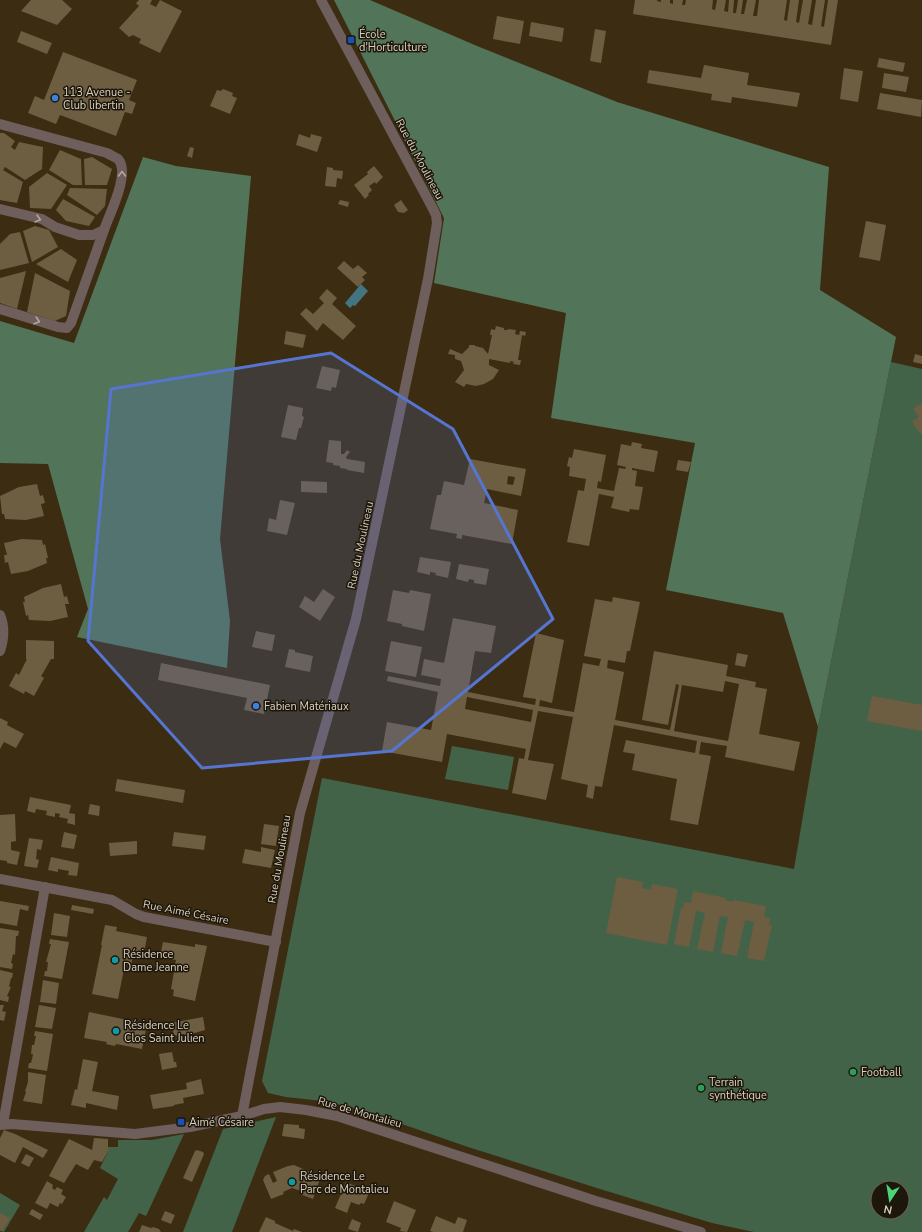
<svg xmlns="http://www.w3.org/2000/svg" width="922" height="1232" viewBox="0 0 922 1232" font-family="'Nunito Sans',sans-serif">
<style>
.green{fill:#436349;fill-rule:evenodd}
.forest{fill:#527458}
.water{fill:#427482}
.building{fill:#6d5d41;fill-rule:evenodd}
.lines{fill:none;stroke-linecap:round;stroke-linejoin:round}
.minor{stroke:#6e5e5c;stroke-width:10}
.oneway{stroke:#b4a89e}
.marked{fill:#5675d1;fill-opacity:0.2;stroke:#5675d1;stroke-width:3;stroke-linejoin:round}
.transit-dot{fill:#1a4fb4;stroke:#1d170b;stroke-width:1.5}
.shop-dot{fill:#3f7fe0;stroke:#1d170b;stroke-width:1.5}
.culture-dot{fill:#0f9aa8;stroke:#1d170b;stroke-width:1.5}
.leisure-dot{fill:#2e9e5b;stroke:#1d170b;stroke-width:1.5}
.labels{text-anchor:middle;stroke-width:3;stroke-linejoin:round;paint-order:stroke}
.poi-label{font-size:11px;fill:#dad0c1;stroke:#1d170b;text-anchor:start}
.street-label{font-size:11px;fill:#dad0c1;stroke:#1d170b}
</style>
<rect width="100%" height="100%" fill="#3c2d12"/>
<g class="green">
<path d="M891,362L922,369V1232H754L712,1223L600,1189L465,1146L359,1109L323,1101L286,1097L268,1093L262,1081L322,778L794,869L818,727ZM878,1188H902V1212H878Z"/>
<polygon points="452,746 514,757 508,790 445,779"/>
<polygon points="276,1117 232,1232 183,1232 223,1129"/>
<polygon points="184,1134 146,1216 139,1213 128,1232 84,1232 104,1197 107,1200 118,1179 100,1168 108,1151 108,1147 118,1147 118,1140 152,1140"/>
<polygon points="0,1193 20,1205 4,1232 0,1231"/>
</g>
<g class="forest">
<polygon points="334,0 370,0 477,46 617,102 829,167 820,290 896,337 818,727 783,613 666,590 695,443 551,418 566,313 434,283 444,218"/>
<polygon points="143,157 176,166 251,176 220,539 230,621 227,668 77,637 88,609 48,464 0,463 0,321 74,343"/>
</g>
<polygon class="water" points="361,284 368,291 355,306 353,305 350,308 345,303"/>
<g class="building">
<polygon points="31,0 62,0 72,9 57,25 21,11"/>
<polygon points="139,0 152,0 150,4 156,7 160,0 182,11 160,53 139,43 141,39 133,35 129,37 119,28 139,6 136,3"/>
<polygon points="635,0 657,0 657,1 661,2 661,0 670,0 670,3 673,4 673,0 683,0 682,5 685,5 686,0 713,0 712,9 715,10 717,0 726,0 724,11 728,12 729,0 734,0 733,13 736,13 738,0 743,0 741,14 744,14 747,0 756,0 753,16 757,16 759,0 787,0 784,20 787,21 790,0 799,0 796,22 799,23 803,0 812,0 808,24 812,25 816,0 825,0 821,26 824,27 828,0 838,0 831,45 633,14"/>
<polygon points="497,16 524,21 520,44 493,39"/>
<polygon points="531,22 564,28 562,42 529,36"/>
<polygon points="595,29 606,31 601,63 590,61"/>
<polygon points="21,31 52,43 47,54 17,42"/>
<polygon points="63,52 137,80 129,100 136,103 132,114 125,112 116,136 60,115 56,124 28,113 35,96 44,100"/>
<polygon points="879,58 905,63 903,72 877,67"/>
<polygon points="704,65 749,73 747,85 800,93 797,107 732,97 731,103 711,100 712,94 647,83 649,70 701,78"/>
<polygon points="844,68 863,71 858,102 840,99"/>
<polygon points="884,73 909,77 906,92 882,88"/>
<polygon points="223,89 233,93 232,96 237,98 230,114 210,106 217,90 221,91"/>
<polygon points="880,93 922,100 921,117 877,109"/>
<polygon points="0,133 4,133 15,141 11,147 15,150 19,142 43,147 42,169 25,180 5,167 3,170 23,182 17,203 0,200"/>
<polygon points="299,134 310,138 311,134 322,137 317,152 296,145"/>
<polygon points="190,147 194,148 192,158 187,156"/>
<polygon points="60,150 81,159 82,185 73,185 49,170"/>
<polygon points="92,157 112,169 107,185 85,185 84,159"/>
<polygon points="374,166 383,177 376,184 375,182 369,186 372,190 368,194 369,195 365,199 354,185 368,174 367,172"/>
<polygon points="327,167 333,168 333,170 343,171 342,179 337,178 336,187 325,186"/>
<polygon points="47,173 67,185 51,209 30,208 29,187"/>
<polygon points="70,188 107,189 105,206 97,215 67,195"/>
<polygon points="63,199 95,217 89,226 66,221 56,210"/>
<polygon points="340,200 349,202 348,207 338,204"/>
<polygon points="401,200 408,210 404,213 398,212 394,205"/>
<polygon points="866,221 886,225 880,261 859,257"/>
<polygon points="35,226 49,230 58,247 32,262 23,231"/>
<polygon points="20,232 29,263 0,270 0,244 10,234"/>
<polygon points="61,249 77,260 68,282 36,264"/>
<polygon points="344,261 353,269 358,265 367,273 362,277 365,280 358,287 337,268"/>
<polygon points="26,271 17,309 0,303 0,278"/>
<polygon points="35,273 70,291 66,316 55,321 27,312"/>
<polygon points="327,289 337,298 332,304 356,326 343,340 323,323 317,331 300,314 306,308 313,314 324,303 319,298"/>
<polygon points="496,326 504,328 504,330 508,330 508,329 516,330 515,334 519,335 520,331 526,332 525,336 522,335 518,360 521,360 520,365 513,364 514,362 510,361 510,363 489,359 489,365 499,370 493,379 484,384 476,386 466,384 464,387 455,382 464,370 461,361 455,359 455,355 448,354 450,349 462,354 469,347 469,345 475,345 475,346 483,348 488,354 492,335 490,335 491,329 495,330"/>
<polygon points="286,331 306,335 303,348 284,344"/>
<polygon points="915,354 922,356 922,364 913,362"/>
<polygon points="322,366 340,370 336,388 332,387 331,391 316,388"/>
<polygon points="922,403 922,433 920,434 912,421 919,417 913,409"/>
<polygon points="288,405 303,408 302,416 304,417 301,428 299,428 296,440 281,437"/>
<polygon points="329,440 341,441 341,454 344,454 347,450 350,452 346,457 347,459 365,462 364,473 347,470 347,469 340,468 340,466 333,465 333,463 326,462"/>
<polygon points="632,442 642,444 641,448 658,451 654,472 632,468 632,470 637,471 635,486 643,487 639,510 630,509 629,512 611,508 614,497 599,494 589,546 567,542 578,490 584,491 586,479 569,476 570,467 567,466 569,457 572,458 574,449 606,455 601,482 598,481 597,488 614,491 619,468 625,469 626,467 617,465 621,444 631,446"/>
<path d="M470,459L526,469L521,496L487,489L484,503L518,510L512,544L462,535V539L456,538L457,534L430,529L437,495H441L444,481L464,485ZM508,476L515,477L513,485L507,484Z"/>
<polygon points="678,460 691,462 688,472 676,470"/>
<polygon points="301,481 327,482 327,493 301,492"/>
<polygon points="37,484 40,496 43,495 45,503 41,504 44,516 26,520 5,519 4,514 2,514 0,496 19,487"/>
<polygon points="280,500 295,503 287,535 267,531 269,518 276,520"/>
<polygon points="22,539 42,540 43,545 45,544 48,558 46,558 47,563 28,571 11,574 8,562 5,563 4,555 7,555 4,543"/>
<polygon points="420,557 451,562 448,578 435,575 436,573 430,572 430,575 417,572"/>
<polygon points="459,564 489,569 486,585 474,583 474,580 469,579 468,582 456,579"/>
<polygon points="61,584 64,597 67,596 69,604 65,604 68,617 50,621 29,620 28,615 26,616 23,602 25,602 24,597 43,588"/>
<polygon points="323,589 335,597 320,621 299,607 305,596 314,602"/>
<polygon points="393,590 409,593 410,590 431,594 424,631 402,626 402,624 387,621"/>
<path d="M613,597L640,602L630,651H627L625,663L608,660L607,668L624,672L615,720L670,730L679,685L676,684L668,725L642,720L654,651L728,665L726,676L756,682L755,687L767,689L759,734L800,742L794,771L725,757L727,746L701,742L699,754L711,756L698,825L670,820L677,779L632,770L635,754L623,752L626,740L695,753L697,741L614,725L602,787L595,786L593,799L586,797L588,785L561,779L573,717L538,711L528,760L554,764L546,800L512,793L519,758L524,759L526,749L447,734L442,762L382,751L387,722L431,730L438,692L387,681L388,676L440,686L441,679L421,675L424,659L444,663L453,618L496,626L491,653L475,651L468,692L535,705L536,699L523,697L536,633L564,640L552,703L540,700L539,706L574,712L583,663L599,666L601,659L584,656L595,599L612,602ZM725,681L739,684L728,741L674,731L682,685L723,692ZM467,697L533,710L531,722L465,709Z"/>
<polygon points="256,631 275,635 272,651 252,647"/>
<polygon points="26,640 54,641 54,659 51,659 43,673 41,676 44,678 34,696 25,691 24,694 9,686 16,673 19,675 27,659 26,659"/>
<polygon points="391,641 422,647 416,677 385,671"/>
<polygon points="289,649 295,650 295,652 313,656 310,672 285,667"/>
<polygon points="737,653 748,655 745,667 735,665"/>
<polygon points="161,663 270,685 264,714 244,710 247,698 158,680"/>
<polygon points="872,696 922,705 922,731 867,721"/>
<polygon points="0,718 8,722 7,725 24,734 16,748 4,742 0,749"/>
<polygon points="117,779 185,790 183,803 115,791"/>
<polygon points="30,797 71,805 69,813 75,814 75,825 67,823 68,819 59,817 60,814 55,813 55,817 46,815 47,811 36,809 35,813 27,811"/>
<polygon points="90,804 100,806 99,816 88,814"/>
<polygon points="15,814 16,841 11,842 11,850 20,852 17,865 7,863 7,861 0,860 0,815"/>
<polygon points="264,824 279,826 276,846 261,844"/>
<polygon points="64,832 77,835 74,849 61,847"/>
<polygon points="174,832 206,836 204,850 172,846"/>
<polygon points="29,838 43,840 41,850 37,849 36,859 39,860 37,868 24,866"/>
<polygon points="137,841 137,854 110,856 109,843"/>
<polygon points="261,847 275,850 271,868 242,863 245,849 261,852"/>
<polygon points="51,857 79,863 77,876 68,875 69,871 58,869 58,872 48,870"/>
<polygon points="617,877 643,882 642,888 651,890 652,884 678,889 667,945 606,933"/>
<polygon points="693,891 726,898 725,900 733,902 733,900 766,906 764,917 770,918 769,925 772,925 764,961 747,958 754,922 745,920 737,956 721,953 728,917 720,916 713,952 697,949 705,913 696,911 689,947 674,944 681,908 683,909 684,902 691,903"/>
<polygon points="0,901 29,906 28,911 20,909 17,926 0,923"/>
<polygon points="72,905 94,909 93,914 71,910"/>
<polygon points="54,913 70,916 67,937 51,935"/>
<polygon points="105,925 117,927 116,931 147,937 144,953 128,950 127,955 133,956 131,965 125,964 118,999 92,994 102,945 101,945"/>
<polygon points="0,928 19,931 18,936 16,936 15,955 13,954 11,963 13,964 12,969 0,967"/>
<polygon points="50,939 69,942 62,979 44,976 45,971 47,971 48,962 46,962 51,944 49,944"/>
<polygon points="163,942 195,947 195,944 207,946 195,1001 173,996 174,990 171,989 176,960 160,957"/>
<polygon points="0,970 13,973 12,978 11,978 9,987 11,987 7,996 9,997 8,1002 0,1000"/>
<polygon points="43,980 59,983 56,1004 40,1002"/>
<polygon points="0,1005 4,1005 2,1011 6,1012 4,1021 0,1020"/>
<polygon points="39,1005 56,1008 52,1029 35,1027"/>
<polygon points="89,1012 147,1024 142,1049 116,1044 115,1046 106,1044 107,1042 84,1038"/>
<polygon points="203,1017 205,1030 184,1036 184,1034 174,1036 171,1023"/>
<polygon points="35,1031 53,1034 47,1071 28,1068 29,1063 31,1063 32,1059 33,1054 31,1054 32,1045 34,1045 36,1036 34,1036"/>
<polygon points="172,1052 174,1062 176,1062 177,1067 162,1070 159,1054"/>
<polygon points="83,1059 98,1062 92,1091 119,1096 117,1110 86,1103 86,1108 71,1105 75,1089 77,1090"/>
<polygon points="28,1072 46,1075 42,1104 23,1101 26,1092 25,1091 28,1082"/>
<polygon points="201,1079 204,1094 183,1098 184,1103 174,1105 174,1106 153,1109 150,1095 187,1089 186,1083"/>
<polygon points="284,1124 299,1125 299,1128 305,1129 304,1139 282,1136"/>
<polygon points="4,1130 15,1134 48,1150 43,1158 23,1147 15,1163 0,1155 0,1138"/>
<polygon points="94,1138 108,1139 108,1151 102,1162 94,1160 88,1170 76,1164 64,1183 49,1176 69,1139 92,1150"/>
<polygon points="197,1150 203,1152 204,1154 192,1182 183,1178 195,1151"/>
<polygon points="26,1154 34,1158 29,1167 21,1163"/>
<polygon points="294,1165 310,1172 306,1181 310,1182 314,1173 321,1176 313,1199 300,1194 301,1191 292,1188 283,1192 284,1194 271,1199 263,1180 265,1176 269,1174 273,1183 277,1181 273,1172 288,1166"/>
<polygon points="47,1181 53,1185 52,1188 55,1190 57,1187 63,1190 61,1194 66,1197 62,1204 60,1203 58,1207 50,1203 47,1209 35,1203"/>
<polygon points="346,1182 365,1190 365,1192 369,1193 364,1204 361,1203 359,1205 351,1202 347,1213 335,1208"/>
<polygon points="394,1201 416,1210 407,1232 400,1231 401,1228 386,1222"/>
<polygon points="32,1209 43,1215 40,1220 29,1214"/>
<polygon points="165,1211 175,1215 171,1224 161,1220"/>
<polygon points="0,1213 10,1218 2,1231 0,1230"/>
<polygon points="436,1216 455,1224 458,1217 467,1220 463,1232 433,1232 430,1231"/>
<polygon points="266,1217 275,1221 275,1223 293,1231 294,1229 302,1232 259,1232"/>
<polygon points="352,1219 361,1223 358,1232 348,1229"/>
<polygon points="142,1225 151,1228 153,1227 159,1229 161,1232 139,1232"/>
</g>
<g class="lines">
<g class="minor">
<path d="M0,124L107,153C110,155 115,157 118,159C131,173 109,215 104,230L93,235H79L55,227L42,219L0,209"/>
<polyline points="0,309 58,327 67,328 71,323 104,230"/>
<path d="M0,615C5,627 4,639 0,651"/>
<polyline points="0,879 112,900 136,914 144,917 276,942"/>
<polyline points="242,1116 300,813 356,619 428,279 437,223 436,215 432,207 321,0"/>
<polyline points="3,1124 45,887"/>
<polyline points="0,1125 12,1124 135,1134 190,1127 242,1116 264,1109 280,1107 306,1110 337,1116 596,1201 701,1232"/>
</g>
</g>
<defs><path id="oneway-chevron" d="M-2-3.5L2.5 0L-2 3.5" fill="none" stroke-width="1.6" stroke-linecap="round" stroke-linejoin="round"/></defs>
<g class="oneway">
<use href="#oneway-chevron" transform="translate(122 174) rotate(-90)"/>
<use href="#oneway-chevron" transform="translate(38 219) rotate(15)"/>
<use href="#oneway-chevron" transform="translate(37 321) rotate(17)"/>
</g>
<path class="marked" d="M331,353L453,429L553,619L392,751L202,768L88,641L111,389Z"/>
<g class="transit-dot">
<rect x="347" y="36" width="8" height="8" rx="2"/>
<rect x="177" y="1118" width="8" height="8" rx="2"/>
</g>
<g class="shop-dot">
<circle cx="55" cy="98" r="4"/>
<circle cx="256" cy="706" r="4"/>
</g>
<g class="culture-dot">
<circle cx="115" cy="960" r="4"/>
<circle cx="116" cy="1031" r="4"/>
<circle cx="292" cy="1182" r="4"/>
</g>
<g class="leisure-dot">
<circle cx="853" cy="1072" r="4"/>
<circle cx="701" cy="1088" r="4"/>
</g>
<g class="labels">
<g class="poi-label">
<text x="359" y="38">École<tspan x="359" dy="13">d'Horticulture</tspan></text>
<text x="63" y="96">113 Avenue -<tspan x="63" dy="13">Club libertin</tspan></text>
<text x="264" y="710">Fabien Matériaux</text>
<text x="123" y="958">Résidence<tspan x="123" dy="13">Dame Jeanne</tspan></text>
<text x="124" y="1029">Résidence Le<tspan x="124" dy="13">Clos Saint Julien</tspan></text>
<text x="861" y="1076">Football</text>
<text x="709" y="1086">Terrain<tspan x="709" dy="13">synthétique</tspan></text>
<text x="189" y="1126">Aimé Césaire</text>
<text x="300" y="1180">Résidence Le<tspan x="300" dy="13">Parc de Montalieu</tspan></text>
</g>
<g class="street-label">
<text transform="translate(420 159) rotate(62)" y="4">Rue du Moulineau</text>
<text transform="translate(360 545) rotate(-78)" y="4">Rue du Moulineau</text>
<text transform="translate(279 859) rotate(-80)" y="4">Rue du Moulineau</text>
<text transform="translate(186 912) rotate(11)" y="4">Rue Aimé Césaire</text>
<text transform="translate(360 1112) rotate(16)" y="4">Rue de Montalieu</text>
</g>
</g>
<g transform="translate(890 1200) rotate(192)"><circle r="19" fill="#1d170b" stroke="#696154"/>
<path d="M0-3L7 15L0 10L-7 15Z" fill="#4ad677"/>
<text y="-6" font-size="11" font-weight="bold" text-anchor="middle" fill="#dad0c1">N</text>
</g>
</svg>
